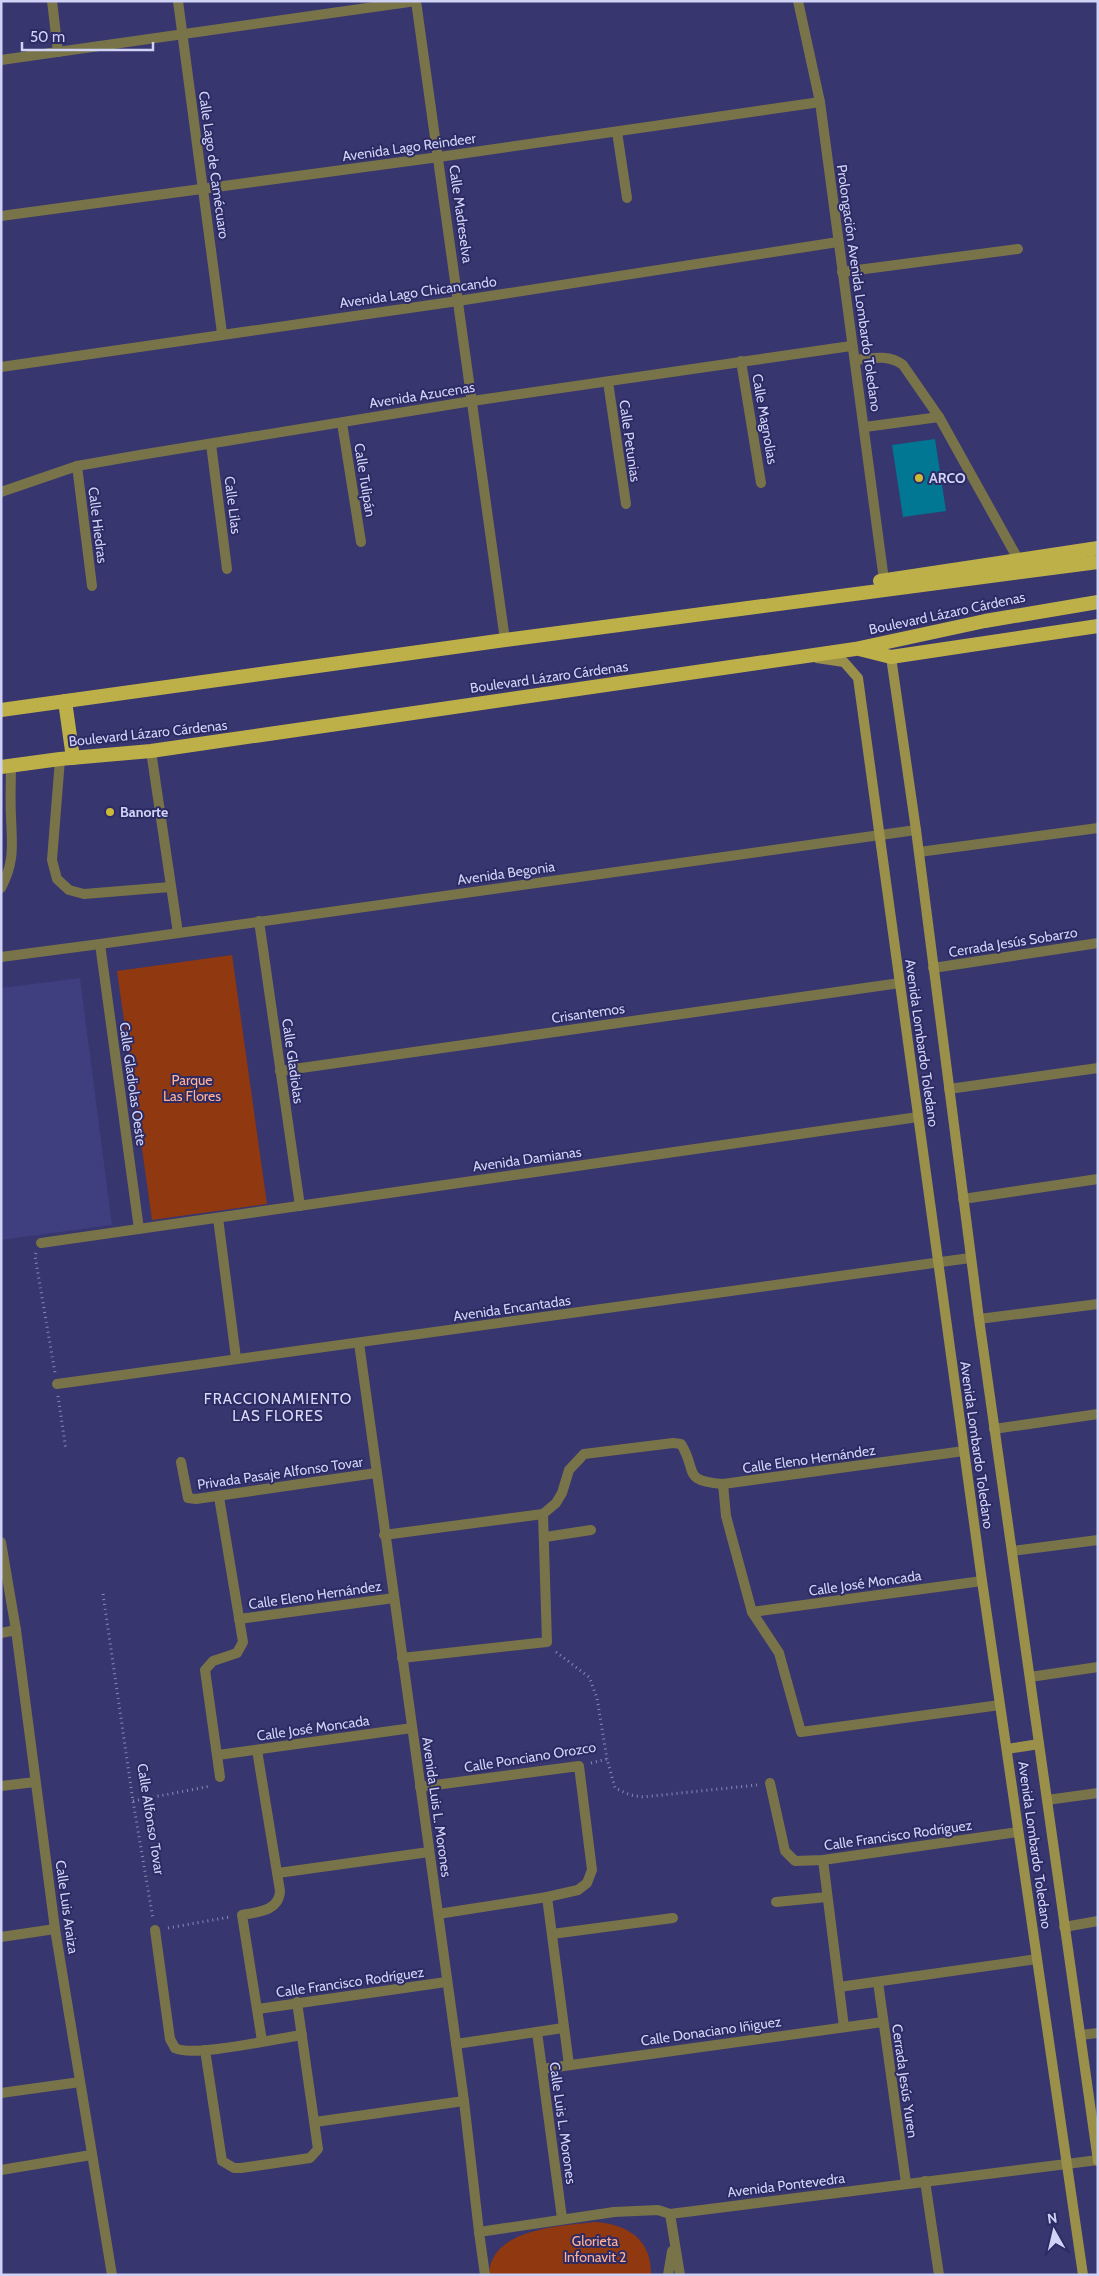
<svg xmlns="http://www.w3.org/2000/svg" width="1099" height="2276" viewBox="0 0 1099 2276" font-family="Cabin,sans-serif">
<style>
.built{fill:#3f3e7f}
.green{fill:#90380f}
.building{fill:#017793}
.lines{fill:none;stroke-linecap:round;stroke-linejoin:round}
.path{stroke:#8789b6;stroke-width:3;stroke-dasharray:1 4;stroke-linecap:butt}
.service{stroke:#797349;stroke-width:10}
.pedestrian{stroke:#797349;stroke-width:10}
.minor{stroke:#797349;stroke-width:10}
.tertiary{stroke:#797349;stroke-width:10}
.secondary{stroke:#9a904a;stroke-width:10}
.trunk{stroke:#beb048;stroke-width:14}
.poi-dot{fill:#cbba39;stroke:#2d2b64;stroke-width:2}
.labels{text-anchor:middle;stroke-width:4;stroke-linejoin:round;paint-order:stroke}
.street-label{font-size:14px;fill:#d0d3f6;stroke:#2d2b64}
.poi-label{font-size:14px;font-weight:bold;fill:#d0d3f6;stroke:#2d2b64;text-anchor:start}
.park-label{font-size:14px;fill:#feb194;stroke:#2d2b64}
.neighbourhood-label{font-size:15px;letter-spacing:1px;fill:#d9dcf8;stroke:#2d2b64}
</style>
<rect width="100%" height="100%" fill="#37366f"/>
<polygon class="built" points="80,978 112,1225 1,1240 1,988"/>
<g class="green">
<polygon points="232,955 267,1204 152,1220 117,971"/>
<path d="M595,2222C627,2224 652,2239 651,2275H489C490,2228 562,2226 595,2222Z"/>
</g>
<polygon class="building" points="935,439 946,511 903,517 892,445"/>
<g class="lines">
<g class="path">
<polyline points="36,1253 35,1256 55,1373"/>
<polyline points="58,1396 66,1450"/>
<polyline points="103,1594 133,1801 153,1919"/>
<polyline points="556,1652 589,1677 597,1698 607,1759"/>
<polyline points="591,1763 607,1759 615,1788 630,1795 643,1797 757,1785"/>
<polyline points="133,1801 211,1786"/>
<polyline points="168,1928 230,1917"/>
</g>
<g class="service">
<polyline points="617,132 627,198"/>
<polyline points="842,272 1018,249"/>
<path d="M855,360C872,358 889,354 903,365L939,417L1018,559"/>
<polyline points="865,427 939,417"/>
<polyline points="60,759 52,860 57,879 69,890 84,894 170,887"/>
<path d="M1,888C15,861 12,845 11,816C10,799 11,782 11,765"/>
<polyline points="1,957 100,944"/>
</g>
<g class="pedestrian">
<polyline points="776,1902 827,1897"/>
<polyline points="155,1930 170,2039 175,2048"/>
<polyline points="552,1934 673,1918"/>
</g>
<g class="minor">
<polyline points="52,1 58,52"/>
<polyline points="178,1 222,333"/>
<polyline points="416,1 505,640"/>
<polyline points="798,1 820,102 884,580"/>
<polyline points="1,60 416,1"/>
<polyline points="1,216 439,157 820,102"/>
<polyline points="741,361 761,483"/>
<polyline points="1,367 458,301 838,242"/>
<polyline points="608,382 626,504"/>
<polyline points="342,423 361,542"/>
<polyline points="211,444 227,569"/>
<polyline points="77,466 92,586"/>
<polyline points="1,492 77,466 140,455 472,401 851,346"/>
<polyline points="151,751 178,933"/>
<polyline points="919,852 1098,828"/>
<polyline points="259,921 300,1206"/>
<polyline points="933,968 1098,943"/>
<polyline points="280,1071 900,983"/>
<polyline points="949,1089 1098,1068"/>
<polyline points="963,1199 1098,1179"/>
<polyline points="218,1218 236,1358"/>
<polyline points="139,1229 100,944 916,830"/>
<polyline points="41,1243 918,1117"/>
<polyline points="979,1319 1098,1304"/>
<polyline points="359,1343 464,2101 479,2232"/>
<polyline points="57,1384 970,1258"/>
<polyline points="994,1429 1098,1414"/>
<polyline points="181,1462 188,1498 196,1499 376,1473"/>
<polyline points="723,1484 726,1516 752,1612 779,1653 801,1732 1000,1705"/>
<polyline points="219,1497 243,1642 237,1653 213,1661 205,1670 220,1777"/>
<path d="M384,1535L543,1514L556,1503L562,1493L569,1470L584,1454L673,1443L681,1444C698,1471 681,1481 723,1484L964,1451"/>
<polyline points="545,1537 591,1530"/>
<polyline points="1,1542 16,1630 55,1929 112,2275"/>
<polyline points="1012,1551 1098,1540"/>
<polyline points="752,1612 982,1581"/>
<polyline points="239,1619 394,1598"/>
<polyline points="1,1633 16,1630"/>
<polyline points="402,1658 547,1642 543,1514"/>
<polyline points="1030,1677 1098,1667"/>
<path d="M257,1750L280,1891C279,1911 258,1912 242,1915L262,2041"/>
<polyline points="218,1755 412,1728"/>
<polyline points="770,1783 785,1851 795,1861 823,1860 1018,1832"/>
<polyline points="1,1786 35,1782"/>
<polyline points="420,1787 579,1766 592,1870 587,1883 578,1890 547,1897 438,1914"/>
<polyline points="1047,1800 1098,1793"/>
<polyline points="823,1860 844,2027"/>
<polyline points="278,1873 429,1852"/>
<polyline points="547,1897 569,2065"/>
<polyline points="1064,1927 1098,1921"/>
<polyline points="1,1937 55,1929"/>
<polyline points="878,1982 906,2183"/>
<polyline points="839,1987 1037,1959"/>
<polyline points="258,2009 446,1982"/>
<polyline points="537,2032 562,2218"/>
<polyline points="1080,2035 1098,2033"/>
<polyline points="456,2044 563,2028"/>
<path d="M175,2048C191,2058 279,2038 302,2035"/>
<polyline points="205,2050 222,2161 234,2168 241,2168 310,2158 318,2149 297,2002"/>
<polyline points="542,2069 883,2022"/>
<polyline points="1,2093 80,2082"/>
<polyline points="315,2122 464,2101"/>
<polyline points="1,2170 91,2155"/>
<polyline points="925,2181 939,2275"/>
</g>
<g class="tertiary">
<polyline points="670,2214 680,2275"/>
<polyline points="485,2275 479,2232 614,2212 658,2210 670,2214 1098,2160"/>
<polyline points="668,2275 672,2251"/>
</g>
<g class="secondary">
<polyline points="891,657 916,830 979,1319 1098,2161"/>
<polyline points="817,658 844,662 858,678 982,1581 1083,2275"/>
<polyline points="1007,1749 1039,1744"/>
</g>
<g class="trunk">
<polyline points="880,581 1098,548"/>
<polyline points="859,649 891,657 1098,626"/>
<polyline points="65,701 73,758"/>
<polyline points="1,710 505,640 1098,562"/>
<polyline points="1,767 60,759 151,751 855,649 985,621 1098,602"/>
</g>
</g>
<g class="poi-dot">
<circle cx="919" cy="478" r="5"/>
<circle cx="110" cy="812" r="5"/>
</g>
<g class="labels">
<g class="street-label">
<text transform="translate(409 147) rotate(-8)" y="5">Avenida Lago Reindeer</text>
<text transform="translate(214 165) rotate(82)" y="5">Calle Lago de Camécuaro</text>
<text transform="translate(461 214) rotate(82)" y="5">Calle Madreselva</text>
<text transform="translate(859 288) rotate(82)" y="5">Prolongación Avenida Lombardo Toledano</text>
<text transform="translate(418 292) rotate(-8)" y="5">Avenida Lago Chicancando</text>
<text transform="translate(422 395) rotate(-9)" y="5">Avenida Azucenas</text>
<text transform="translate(765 419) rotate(80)" y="5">Calle Magnolias</text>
<text transform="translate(630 441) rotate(82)" y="5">Calle Petunias</text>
<text transform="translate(365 480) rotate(81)" y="5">Calle Tulipán</text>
<text transform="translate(233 505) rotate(83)" y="5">Calle Lilas</text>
<text transform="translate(98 525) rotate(83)" y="5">Calle Hiedras</text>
<text transform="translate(947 613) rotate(-12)" y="5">Boulevard Lázaro Cárdenas</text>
<text transform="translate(549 677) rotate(-8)" y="5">Boulevard Lázaro Cárdenas</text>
<text transform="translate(148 733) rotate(-6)" y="5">Boulevard Lázaro Cárdenas</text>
<text transform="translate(506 873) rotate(-8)" y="5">Avenida Begonia</text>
<text transform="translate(1013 942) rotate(-9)" y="5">Cerrada Jesús Sobarzo</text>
<text transform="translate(588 1013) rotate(-8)" y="5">Crisantemos</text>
<text transform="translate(922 1043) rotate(82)" y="5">Avenida Lombardo Toledano</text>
<text transform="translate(293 1061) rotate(82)" y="5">Calle Gladiolas</text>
<text transform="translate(133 1084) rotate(82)" y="5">Calle Gladiolas Oeste</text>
<text transform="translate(527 1159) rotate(-8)" y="5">Avenida Damianas</text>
<text transform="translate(512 1308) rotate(-8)" y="5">Avenida Encantadas</text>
<text transform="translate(977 1445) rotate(82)" y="5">Avenida Lombardo Toledano</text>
<text transform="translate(809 1459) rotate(-8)" y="5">Calle Eleno Hernández</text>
<text transform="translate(280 1473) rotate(-8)" y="5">Privada Pasaje Alfonso Tovar</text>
<text transform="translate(865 1583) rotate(-8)" y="5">Calle José Moncada</text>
<text transform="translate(315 1595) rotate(-8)" y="5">Calle Eleno Hernández</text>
<text transform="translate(313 1728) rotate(-8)" y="5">Calle José Moncada</text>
<text transform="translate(530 1757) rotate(-9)" y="5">Calle Ponciano Orozco</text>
<text transform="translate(437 1807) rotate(82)" y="5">Avenida Luis L. Morones</text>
<text transform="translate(151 1819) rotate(81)" y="5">Calle Alfonso Tovar</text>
<text transform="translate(898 1835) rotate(-8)" y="5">Calle Francisco Rodríguez</text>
<text transform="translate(1035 1845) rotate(82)" y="5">Avenida Lombardo Toledano</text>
<text transform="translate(67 1907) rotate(82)" y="5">Calle Luis Araiza</text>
<text transform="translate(350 1982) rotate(-8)" y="5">Calle Francisco Rodríguez</text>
<text transform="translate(711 2031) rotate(-8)" y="5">Calle Donaciano Iñiguez</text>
<text transform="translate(905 2081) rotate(82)" y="5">Cerrada Jesús Yuren</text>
<text transform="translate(563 2123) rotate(82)" y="5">Calle Luis L. Morones</text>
<text transform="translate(786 2185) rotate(-7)" y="5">Avenida Pontevedra</text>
</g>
<g class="poi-label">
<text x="929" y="483">ARCO</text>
<text x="120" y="817">Banorte</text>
</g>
<g class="park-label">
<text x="192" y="1085">Parque<tspan x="192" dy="16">Las Flores</tspan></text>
<text x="595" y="2246">Glorieta<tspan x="595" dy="16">Infonavit 2</tspan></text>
</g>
<g class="neighbourhood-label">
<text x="278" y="1404">FRACCIONAMIENTO<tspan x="278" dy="17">LAS FLORES</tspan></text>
</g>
</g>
<rect width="1099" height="2276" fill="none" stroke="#d0d3f6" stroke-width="5"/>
<g transform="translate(1054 2231) rotate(352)" stroke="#2d2b64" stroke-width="4" paint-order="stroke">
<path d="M0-4L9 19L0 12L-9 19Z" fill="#d0d3f6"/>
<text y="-8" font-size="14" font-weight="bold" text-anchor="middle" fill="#d0d3f6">N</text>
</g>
<path d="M22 42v8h131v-8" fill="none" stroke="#d0d3f6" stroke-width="2.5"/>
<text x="30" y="42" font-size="15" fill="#d0d3f6" stroke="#2d2b64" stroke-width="4" paint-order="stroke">50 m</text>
</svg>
